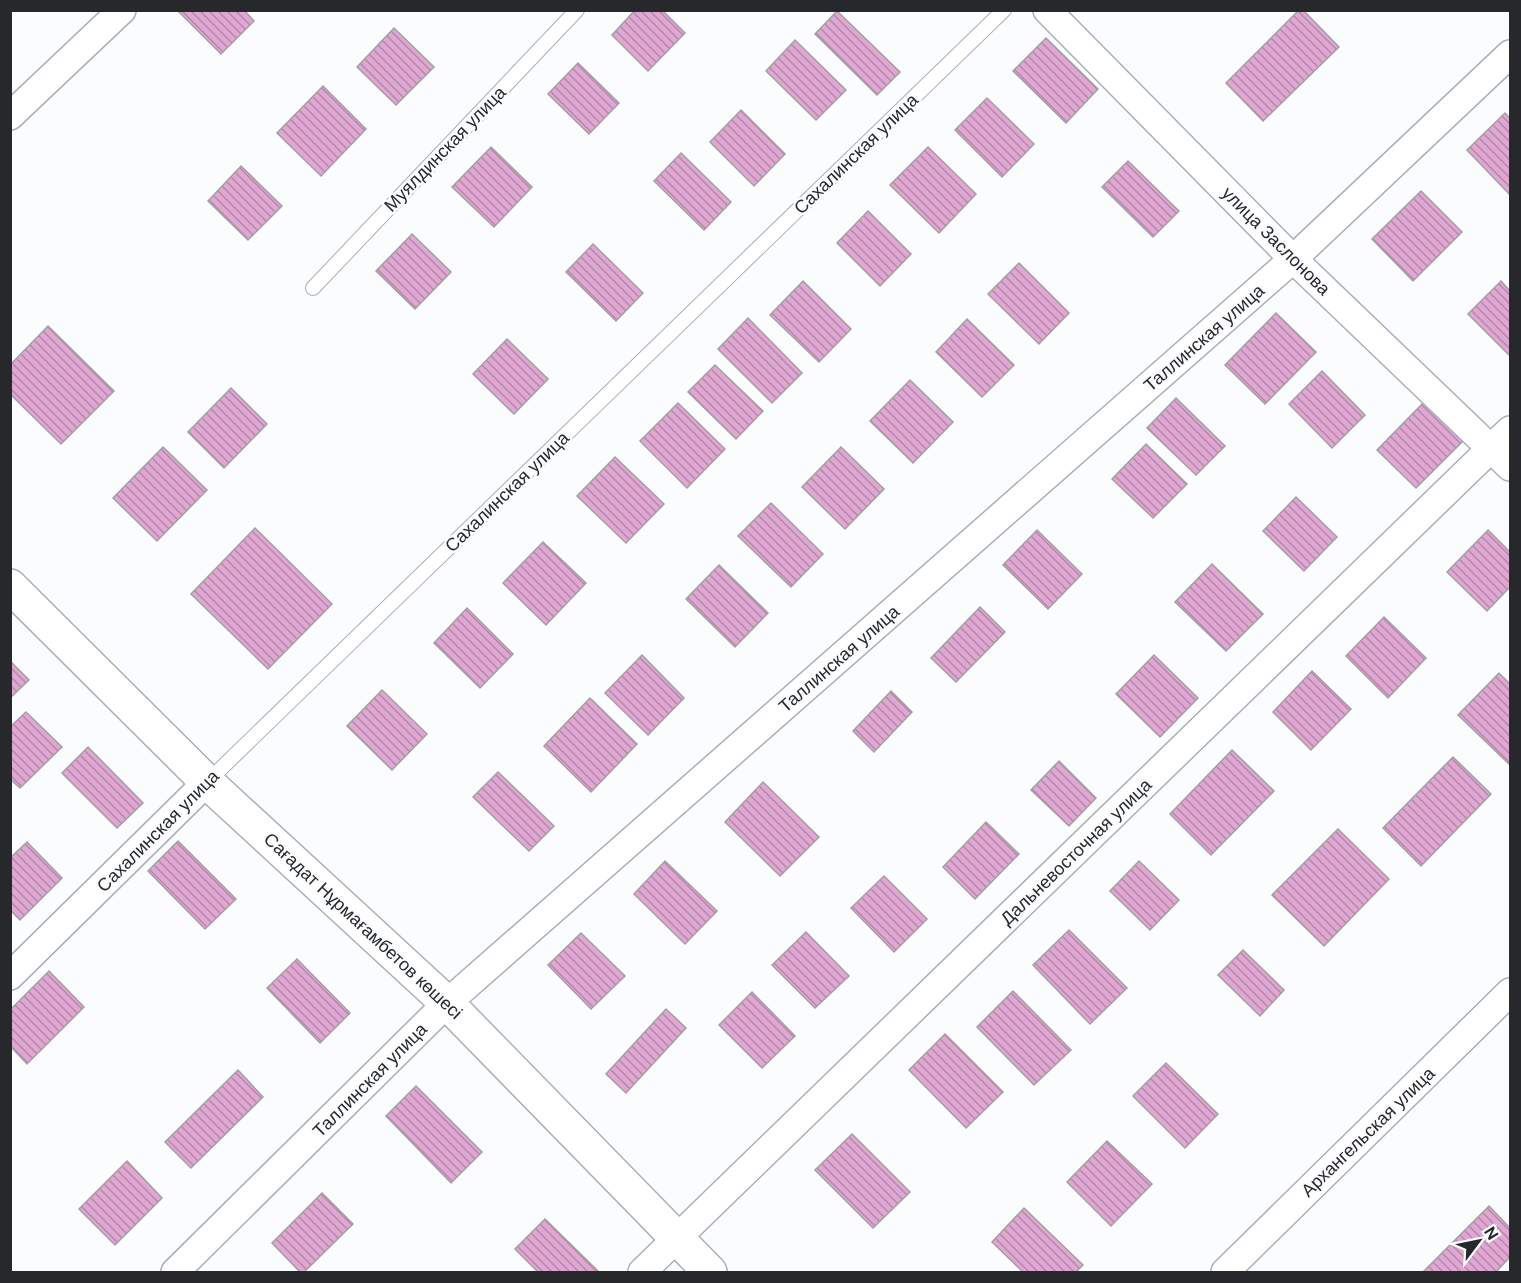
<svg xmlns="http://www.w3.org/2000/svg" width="1521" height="1283" viewBox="0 0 1521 1283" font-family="'DM Sans',sans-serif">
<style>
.building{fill:url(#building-back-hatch);stroke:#a69ea4;stroke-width:1.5}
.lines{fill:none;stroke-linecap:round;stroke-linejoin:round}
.service-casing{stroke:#abafb7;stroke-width:16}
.minor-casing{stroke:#abafb7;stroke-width:30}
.secondary-casing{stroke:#abafb7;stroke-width:36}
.service{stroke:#fff;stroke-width:14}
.minor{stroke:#fff;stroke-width:27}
.secondary{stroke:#fff;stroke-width:33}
.labels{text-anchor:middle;stroke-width:5;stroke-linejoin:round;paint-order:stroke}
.street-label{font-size:18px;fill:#27282b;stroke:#fbfcfd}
</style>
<defs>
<pattern id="building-back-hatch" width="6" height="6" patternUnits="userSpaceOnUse" patternTransform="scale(1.5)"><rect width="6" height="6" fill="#dfa7d2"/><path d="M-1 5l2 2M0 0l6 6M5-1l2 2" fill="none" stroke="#b588ab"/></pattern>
</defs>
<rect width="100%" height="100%" fill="#fbfcfd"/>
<g class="building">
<polygon points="244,10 254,21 221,54 178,11"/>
<polygon points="635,10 662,10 685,33 648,71 612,35"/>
<polygon points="1299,10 1303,10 1339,47 1263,121 1226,83"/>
<polygon points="837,11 900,72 877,95 815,34"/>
<polygon points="394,28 434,67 396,105 357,67"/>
<polygon points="1046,38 1098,89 1066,123 1013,71"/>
<polygon points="795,40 846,90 816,120 766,71"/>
<polygon points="578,63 619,103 589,134 548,94"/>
<polygon points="323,86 366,129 321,176 277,133"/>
<polygon points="987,98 1034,144 1002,177 955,130"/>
<polygon points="741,110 785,154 754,186 710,142"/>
<polygon points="1505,113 1510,118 1510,195 1467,150"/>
<polygon points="491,147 532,187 494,227 452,187"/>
<polygon points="928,147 976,194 939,233 890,185"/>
<polygon points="681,153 731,202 704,230 654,181"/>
<polygon points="1128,161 1179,211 1153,237 1102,187"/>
<polygon points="241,166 282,206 248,240 208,201"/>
<polygon points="1421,191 1462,232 1413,281 1372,239"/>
<polygon points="868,211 911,254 880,286 837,243"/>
<polygon points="412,234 451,272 415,309 376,271"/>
<polygon points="593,244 643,293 616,321 566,272"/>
<polygon points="1019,263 1069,313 1039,344 988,294"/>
<polygon points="803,281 851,329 819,362 770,315"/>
<polygon points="1501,281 1510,291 1510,356 1468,314"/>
<polygon points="1276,313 1316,352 1265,404 1225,365"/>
<polygon points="748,318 802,373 772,403 718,349"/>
<polygon points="967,319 1014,365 982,397 936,352"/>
<polygon points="48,326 114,391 61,444 10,394 10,365"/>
<polygon points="507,339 548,379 514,414 473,374"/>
<polygon points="715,365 763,411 736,439 688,392"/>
<polygon points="1322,371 1365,415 1332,448 1289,404"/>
<polygon points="910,380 953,422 913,463 870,421"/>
<polygon points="231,388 267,424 224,468 188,432"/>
<polygon points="1176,398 1225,446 1196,475 1147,428"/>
<polygon points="1424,402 1464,440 1416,488 1377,450"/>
<polygon points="678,403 725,449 687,488 640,441"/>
<polygon points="1146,444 1187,484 1153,518 1112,479"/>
<polygon points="163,447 207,490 157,541 113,498"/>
<polygon points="841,447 884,489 845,529 802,487"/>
<polygon points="615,457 664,504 626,543 577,496"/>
<polygon points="1296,497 1337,537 1304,571 1263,531"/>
<polygon points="771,503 823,554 791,587 738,536"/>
<polygon points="255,528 332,604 268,669 191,594"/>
<polygon points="1037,530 1082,574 1048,609 1003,565"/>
<polygon points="1488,530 1510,552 1510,587 1487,611 1447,572"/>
<polygon points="543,542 586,583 546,625 503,583"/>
<polygon points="1212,564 1263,614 1226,651 1175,602"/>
<polygon points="719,565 768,613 735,647 686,599"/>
<polygon points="980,607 1005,632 956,682 931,658"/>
<polygon points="467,608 513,654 480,688 434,643"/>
<polygon points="1384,617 1426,658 1388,698 1346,656"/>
<polygon points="642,655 684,698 648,735 605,693"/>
<polygon points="1154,655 1198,698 1160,737 1116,694"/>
<polygon points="10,661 29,680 10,698"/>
<polygon points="1312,671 1351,709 1311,750 1273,712"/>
<polygon points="1499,673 1510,684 1510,765 1458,715"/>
<polygon points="382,690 427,734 392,770 347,726"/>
<polygon points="891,691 912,712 874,752 853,731"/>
<polygon points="590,698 637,744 591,792 544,746"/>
<polygon points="26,712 62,747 20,788 10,779 10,727"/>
<polygon points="88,747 143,803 117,828 62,773"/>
<polygon points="1232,750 1274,791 1211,855 1170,814"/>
<polygon points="1453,757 1491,794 1421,866 1383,828"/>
<polygon points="1059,761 1096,798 1069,826 1031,790"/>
<polygon points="498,772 554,826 529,851 473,797"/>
<polygon points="763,782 819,837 780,876 725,822"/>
<polygon points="986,822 1019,854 975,899 943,867"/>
<polygon points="1338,829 1389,879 1324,946 1272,895"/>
<polygon points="178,841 236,899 205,929 148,871"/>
<polygon points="27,842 62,878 20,920 10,910 10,858"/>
<polygon points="665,861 717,911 685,944 634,894"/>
<polygon points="1139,861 1179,900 1150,930 1110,891"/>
<polygon points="884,876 927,919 894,952 851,908"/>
<polygon points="1069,930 1127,988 1090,1024 1033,965"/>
<polygon points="806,932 849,976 815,1008 772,965"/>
<polygon points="581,933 625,976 591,1009 548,965"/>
<polygon points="1243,950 1284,990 1260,1016 1218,975"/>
<polygon points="297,959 350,1013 320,1043 267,988"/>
<polygon points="49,971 84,1007 27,1064 10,1046 10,1010"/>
<polygon points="1013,991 1071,1050 1034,1085 977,1027"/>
<polygon points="752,992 795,1036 762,1068 719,1025"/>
<polygon points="666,1009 686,1028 626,1093 606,1074"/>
<polygon points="945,1034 1003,1092 966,1128 909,1070"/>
<polygon points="1166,1063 1218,1114 1185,1148 1133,1096"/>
<polygon points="238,1070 263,1097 191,1168 165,1142"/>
<polygon points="416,1086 482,1152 451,1183 386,1116"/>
<polygon points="852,1134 910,1192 873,1228 815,1170"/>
<polygon points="1107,1141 1152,1184 1111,1226 1067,1182"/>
<polygon points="127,1161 162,1198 115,1245 79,1209"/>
<polygon points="322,1193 353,1224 304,1272 300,1272 272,1243"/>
<polygon points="1489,1206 1510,1228 1510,1257 1496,1272 1423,1272"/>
<polygon points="1024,1208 1083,1265 1076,1272 1023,1272 992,1242"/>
<polygon points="545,1219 599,1272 538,1272 515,1249"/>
</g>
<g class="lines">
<defs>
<g id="service">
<polyline points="313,288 577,10"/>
<polyline points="207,782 1004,10"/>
</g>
<g id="minor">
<polyline points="1047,10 1293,259 1510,467"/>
<polyline points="10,116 122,10"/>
<polyline points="10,976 207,782"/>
<polyline points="175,1272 447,1003 1293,259 1510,54"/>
<polyline points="642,1272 1510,430"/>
<polyline points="1225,1272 1510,992"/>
</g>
<polyline id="secondary" points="10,586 207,782 447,1003 710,1272"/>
</defs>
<use href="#service" class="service-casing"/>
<use href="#minor" class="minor-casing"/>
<use href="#secondary" class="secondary-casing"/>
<use href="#service" class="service"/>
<use href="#minor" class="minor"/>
<use href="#secondary" class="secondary"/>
</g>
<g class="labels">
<g class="street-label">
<text transform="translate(445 149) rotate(-46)" y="6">Муялдинская улица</text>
<text transform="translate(856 154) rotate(-44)" y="6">Сахалинская улица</text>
<text transform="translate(1276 241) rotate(45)" y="6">улица Заслонова</text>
<text transform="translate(1204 338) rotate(-41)" y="6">Таллинская улица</text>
<text transform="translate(507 492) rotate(-44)" y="6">Сахалинская улица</text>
<text transform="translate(839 659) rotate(-41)" y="6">Таллинская улица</text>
<text transform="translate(158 831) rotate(-45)" y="6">Сахалинская улица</text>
<text transform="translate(1076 852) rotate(-44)" y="6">Дальневосточная улица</text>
<text transform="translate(363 926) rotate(43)" y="6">Сағадат Нұрмағамбетов көшесі</text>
<text transform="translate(370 1080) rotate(-45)" y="6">Таллинская улица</text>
<text transform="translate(1368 1132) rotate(-44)" y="6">Архангельская улица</text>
</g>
</g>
<rect width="1521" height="1283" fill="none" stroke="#27282b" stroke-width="24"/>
<g transform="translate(1479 1241) rotate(58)" stroke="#fbfcfd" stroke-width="4.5" paint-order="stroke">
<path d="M0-4.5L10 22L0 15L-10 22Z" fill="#27282b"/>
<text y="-9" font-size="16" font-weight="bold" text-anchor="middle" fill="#27282b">N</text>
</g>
</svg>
